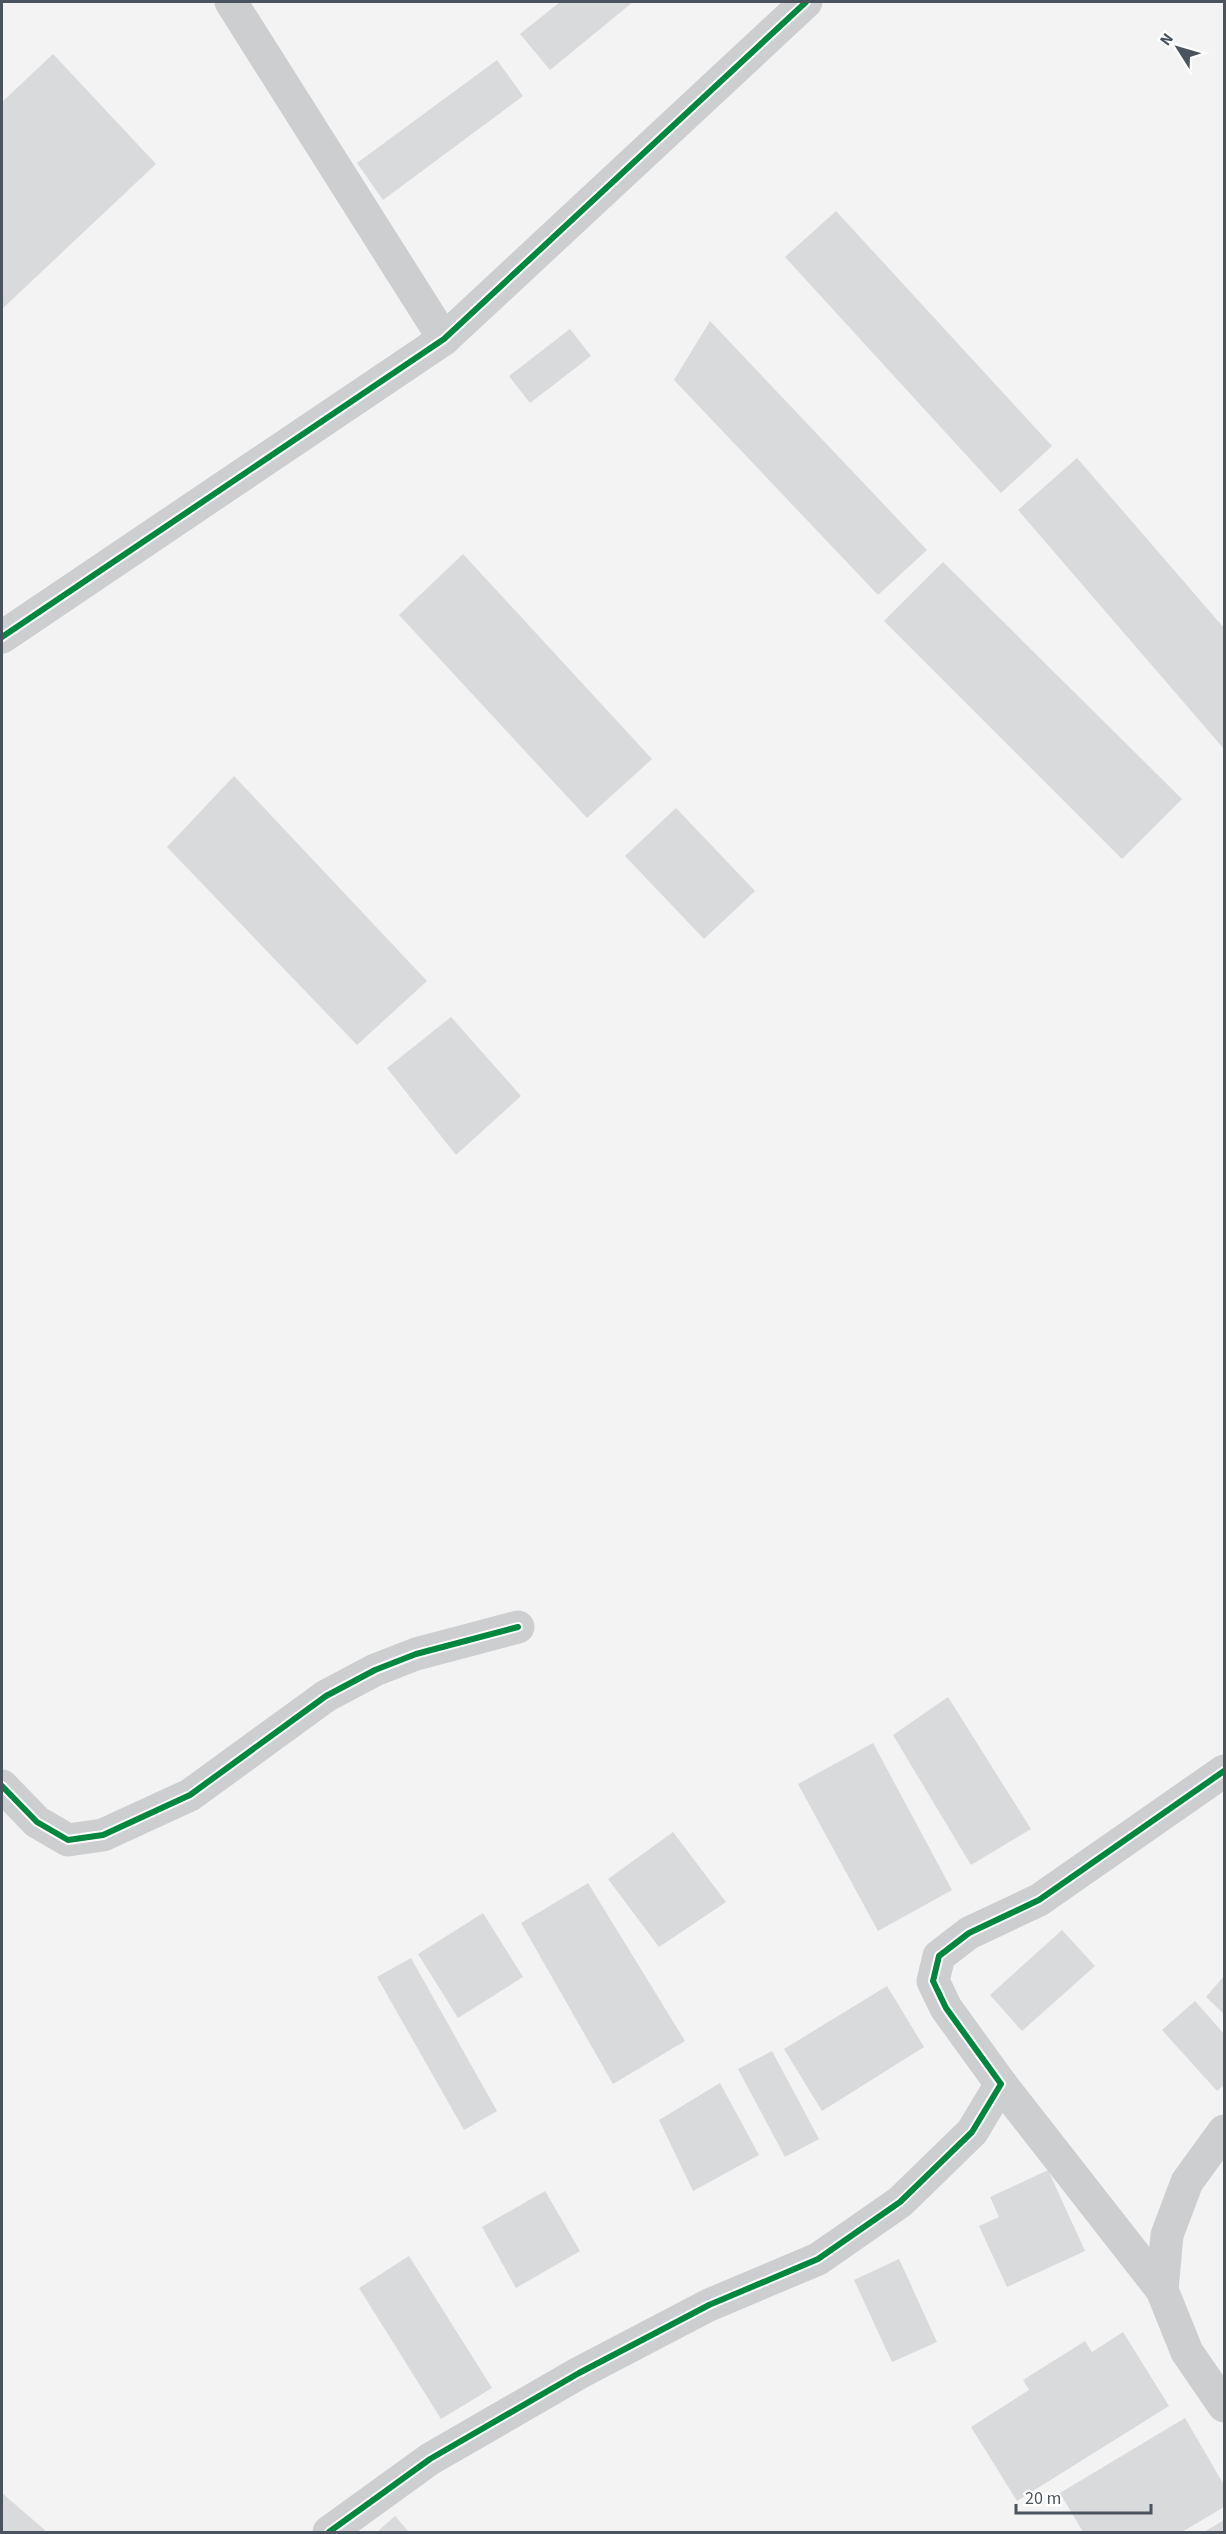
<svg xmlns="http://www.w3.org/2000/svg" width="1226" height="2534" viewBox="0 0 1226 2534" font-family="'Source Sans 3',sans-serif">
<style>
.building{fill:#d9dadc}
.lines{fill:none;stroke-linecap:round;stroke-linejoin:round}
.minor{stroke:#cdced0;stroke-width:33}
.cycleway-casing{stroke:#fff;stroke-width:10}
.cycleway{stroke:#00873e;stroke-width:6}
</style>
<rect width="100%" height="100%" fill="#f3f3f3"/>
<g class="building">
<polygon points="560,2 633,2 550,70 520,34"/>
<polygon points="53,54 156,164 2,309 2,102"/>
<polygon points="497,60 523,96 383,200 357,163"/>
<polygon points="836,211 1052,446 1001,493 785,257"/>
<polygon points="710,321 927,550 878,595 674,380"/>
<polygon points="570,329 591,356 530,403 509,376"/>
<polygon points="1077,458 1224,628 1224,749 1018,510"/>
<polygon points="463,554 652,759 587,818 399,615"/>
<polygon points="943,562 1182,799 1122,859 884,621"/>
<polygon points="234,776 427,981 357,1045 167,847"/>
<polygon points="676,808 755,891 704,939 625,856"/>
<polygon points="451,1017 521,1096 456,1155 387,1068"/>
<polygon points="948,1697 1031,1829 971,1865 893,1735"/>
<polygon points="873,1743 952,1890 878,1931 798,1784"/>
<polygon points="673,1832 726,1902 659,1947 608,1879"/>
<polygon points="588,1883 685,2041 613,2084 521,1923"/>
<polygon points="483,1913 523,1977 458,2018 418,1954"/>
<polygon points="1062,1930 1095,1966 1022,2031 990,1995"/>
<polygon points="411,1958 497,2111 464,2130 377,1977"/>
<polygon points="1224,1976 1224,2014 1206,1997"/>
<polygon points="887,1986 924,2047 822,2111 784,2049"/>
<polygon points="1195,2001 1224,2034 1224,2085 1217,2091 1162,2030"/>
<polygon points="772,2051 819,2139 785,2157 738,2069"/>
<polygon points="720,2083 759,2155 693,2191 659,2120"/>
<polygon points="1048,2170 1085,2251 1007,2287 979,2226 999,2217 990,2197"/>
<polygon points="545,2191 580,2251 516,2288 482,2227"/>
<polygon points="409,2256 492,2388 441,2419 359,2288"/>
<polygon points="899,2259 937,2342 892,2362 854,2280"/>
<polygon points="1123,2332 1169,2406 1017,2501 971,2427 1029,2390 1023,2380 1085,2341 1092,2352"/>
<polygon points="1185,2418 1224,2485 1224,2507 1182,2532 1083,2532 1060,2493"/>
<polygon points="2,2493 47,2532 2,2532"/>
<polygon points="395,2516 409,2532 377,2532"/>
<polygon points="1224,2520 1224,2532 1204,2532"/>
</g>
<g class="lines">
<g class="minor">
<polyline points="231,2 444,339"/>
<polyline points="2,637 444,339 806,2"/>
<polyline points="2,1786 37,1822 68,1840 103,1835 190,1795 326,1696 375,1670 416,1654 518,1627"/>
<polyline points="1001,2084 1162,2290"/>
<polyline points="1224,2131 1187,2182 1167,2235 1162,2290 1187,2352 1224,2406"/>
<polyline points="329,2532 430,2459 579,2373 709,2305 818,2259 900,2202 972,2132 1001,2084 946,2008 933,1981 939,1956 969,1933 1039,1900 1224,1771"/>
</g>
<defs>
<g id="cycleway">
<polyline points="2,637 444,339 806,2"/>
<polyline points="2,1786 37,1822 68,1840 103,1835 190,1795 326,1696 375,1670 416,1654 518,1627"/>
<polyline points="329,2532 430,2459 579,2373 709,2305 818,2259 900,2202 972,2132 1001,2084 946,2008 933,1981 939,1956 969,1933 1039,1900 1224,1771"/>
</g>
</defs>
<use href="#cycleway" class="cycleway-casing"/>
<use href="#cycleway" class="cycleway"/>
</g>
<rect width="1226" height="2534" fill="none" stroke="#4b545e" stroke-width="6"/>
<g transform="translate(1178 48) rotate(307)" stroke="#ffffff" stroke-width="4.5" paint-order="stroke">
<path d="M0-4.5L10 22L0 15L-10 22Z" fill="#4b545e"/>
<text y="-9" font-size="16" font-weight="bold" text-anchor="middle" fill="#4b545e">N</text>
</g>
<path d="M1016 2504v9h135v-9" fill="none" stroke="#4b545e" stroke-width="3"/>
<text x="1025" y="2504" font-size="18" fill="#4b545e" stroke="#ffffff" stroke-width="4.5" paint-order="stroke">20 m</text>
</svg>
